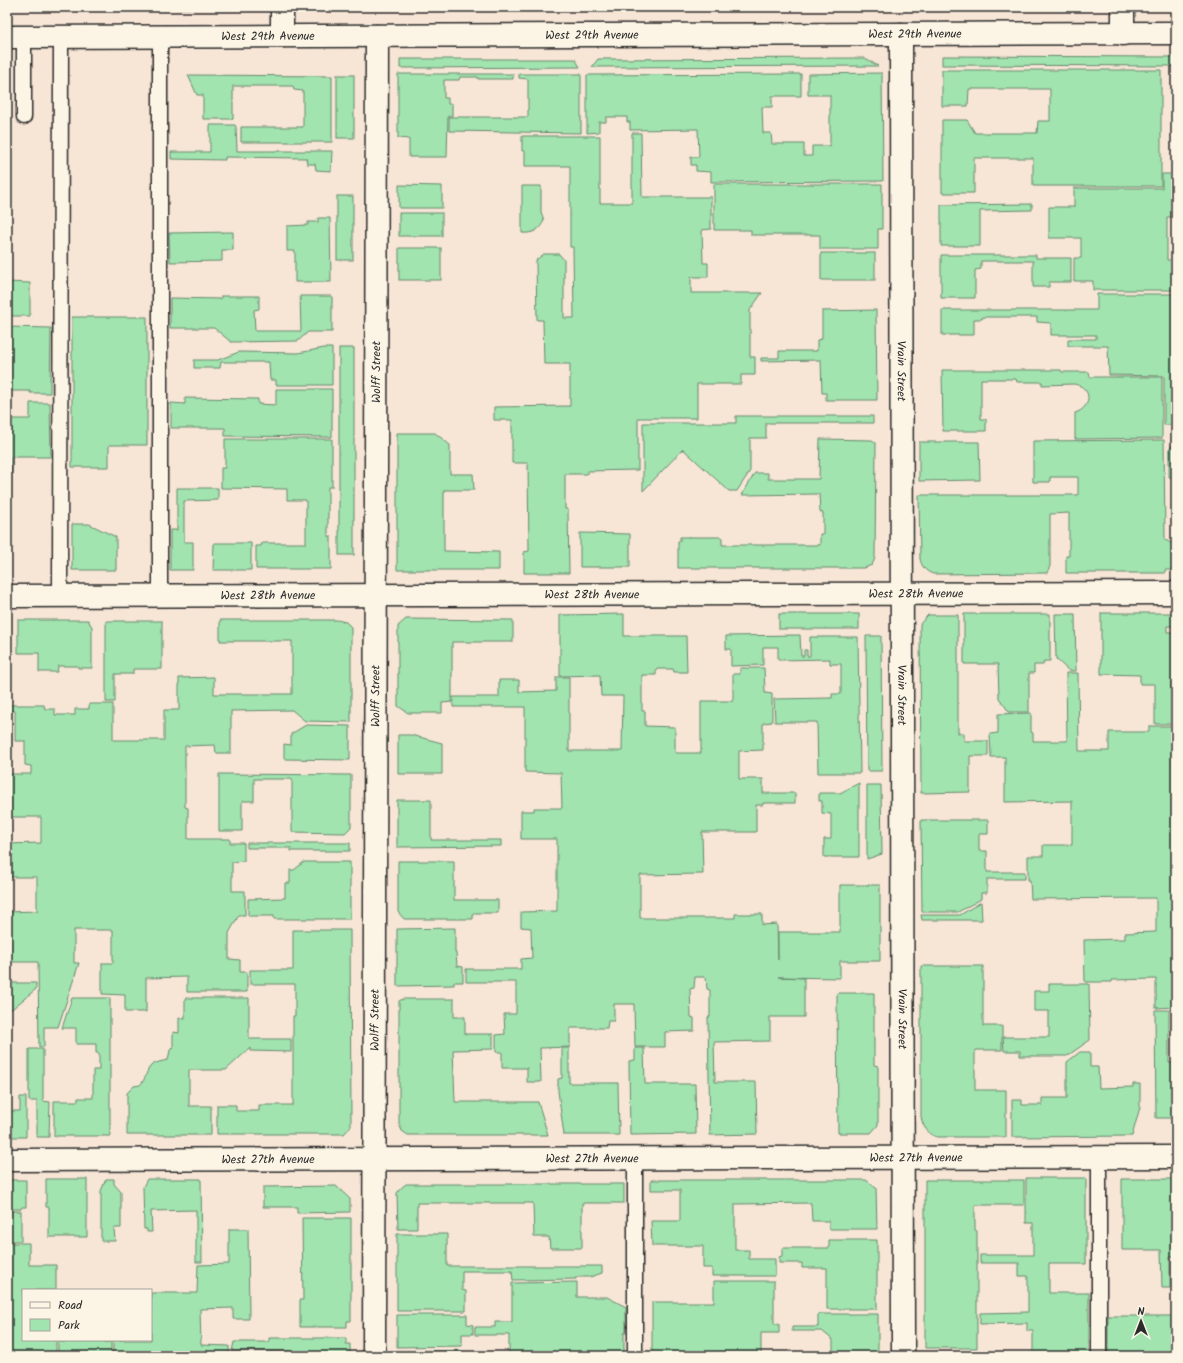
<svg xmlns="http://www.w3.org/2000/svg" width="1183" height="1363" viewBox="0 0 1183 1363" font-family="Kalam,sans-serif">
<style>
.green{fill:#a1e4af;stroke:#66886d}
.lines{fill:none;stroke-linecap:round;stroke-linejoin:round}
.lane-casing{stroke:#2b2b2b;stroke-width:17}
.street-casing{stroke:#2b2b2b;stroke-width:25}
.secondary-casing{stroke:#2b2b2b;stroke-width:25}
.lane{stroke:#fcf5e5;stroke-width:14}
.street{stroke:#fcf5e5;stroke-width:22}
.secondary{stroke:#fcf5e5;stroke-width:22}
.labels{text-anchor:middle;stroke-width:4;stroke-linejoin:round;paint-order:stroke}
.street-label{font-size:12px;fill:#2b2b2b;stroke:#fcf5e5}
</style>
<rect width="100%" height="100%" fill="#f7e5d6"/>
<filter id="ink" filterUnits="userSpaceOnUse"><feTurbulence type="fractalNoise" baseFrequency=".025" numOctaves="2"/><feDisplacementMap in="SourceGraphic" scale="8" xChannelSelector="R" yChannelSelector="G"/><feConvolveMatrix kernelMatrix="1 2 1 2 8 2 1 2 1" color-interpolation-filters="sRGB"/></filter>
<g filter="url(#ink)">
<g class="green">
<rect x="7" y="7" width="237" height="1"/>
<polygon points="942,56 1176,57 1176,66 942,65"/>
<polygon points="865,58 878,66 592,67 598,59"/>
<polygon points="400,59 575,59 580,67 400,68"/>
<polygon points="942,70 1161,70 1161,186 1033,186 1033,158 974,158 974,193 942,193 942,120 967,120 975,133 1037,133 1038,121 1050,121 1050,89 969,89 968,106 942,106"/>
<polygon points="882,73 883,181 711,182 711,172 696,171 696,165 691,165 691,157 699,157 698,129 630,130 630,122 627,122 627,117 606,117 606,122 599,122 599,132 587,133 587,75 801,74 801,96 772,96 772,107 762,107 763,133 771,133 772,144 804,144 804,156 812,156 812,146 830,146 830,95 808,95 808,74"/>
<polygon points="398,74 513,74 513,79 478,79 478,77 460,77 459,80 444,80 444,98 448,98 448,104 452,104 452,116 448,116 447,157 409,157 409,139 398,138"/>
<polygon points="519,74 581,74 581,133 449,131 449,117 528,117 528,79 519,78"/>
<polygon points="188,75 332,76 332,142 241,142 241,127 303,127 303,91 294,90 293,86 233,86 233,119 203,119 203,95 197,95"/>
<rect x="337" y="75" width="17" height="63"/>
<polygon points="210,125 235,125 236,127 237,151 332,151 331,171 316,170 315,164 307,164 306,158 225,157 225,160 171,159 171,152 210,152"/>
<polygon points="632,133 641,133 642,197 711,197 711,229 702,230 703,263 708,263 708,277 691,277 691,293 762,293 750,310 750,357 755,357 755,375 741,375 741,384 697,384 697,418 638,418 638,470 587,471 587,474 565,474 565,509 568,509 569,573 524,573 524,552 529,551 528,463 512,463 512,420 494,420 494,407 570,406 570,364 544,364 543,320 537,320 536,260 544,254 559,254 564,260 564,318 574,318 573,247 570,247 570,166 525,166 525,151 522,151 522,136 600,136 600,203 632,203"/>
<polygon points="1162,174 1176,174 1176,217 1167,217 1167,260 1174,260 1174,290 1093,290 1093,281 1074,281 1074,258 1081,258 1081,238 1049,238 1049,207 1074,207 1074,188 1162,188"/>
<polygon points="714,184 882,184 882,229 878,229 878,249 820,249 820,235 751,235 751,230 714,230"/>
<polygon points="399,185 442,186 442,208 399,208"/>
<path d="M522,186H541V212L544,220C540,230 533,234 522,233Z"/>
<rect x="337" y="196" width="16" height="64"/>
<polygon points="1032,204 1032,210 980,211 980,246 941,246 941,205"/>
<rect x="399" y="213" width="43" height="23"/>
<polygon points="318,218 330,218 331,282 295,282 295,251 287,251 287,226 308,225 308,222 318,222"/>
<polygon points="233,232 233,250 222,250 222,261 170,262 169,233"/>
<rect x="399" y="248" width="42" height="32"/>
<rect x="821" y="253" width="54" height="27"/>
<polygon points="941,255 1036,255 1036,258 1071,258 1071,282 1049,282 1049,287 1033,287 1033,261 981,261 981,269 975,270 975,298 941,298"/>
<polygon points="7,282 30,283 30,316 7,316"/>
<polygon points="1097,294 1174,294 1174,309 1176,309 1176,425 1164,425 1164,376 1109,375 1108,346 1068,346 1068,339 1096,339 1096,335 1051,335 1051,323 1037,322 1037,317 983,317 982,319 974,319 974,335 942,335 942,310 1097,310"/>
<polygon points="221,296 259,296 259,309 254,310 255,331 301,331 300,296 332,296 332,332 308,332 298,341 231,342 214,328 170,328 170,298 221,299"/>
<polygon points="876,310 877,400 826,400 826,393 822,393 821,360 761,361 761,358 779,358 779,351 817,351 817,340 822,339 822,311"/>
<polygon points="72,317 147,317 147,445 109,445 109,467 72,467"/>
<polygon points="7,327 51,328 50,393 30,393 30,391 7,391"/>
<polygon points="324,348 332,348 332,385 276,385 276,380 270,380 269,362 221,362 220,368 194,368 194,360 218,360 239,352 298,353"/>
<rect x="339" y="348" width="15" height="207"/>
<path d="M942,370H1061L1062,372H1089L1090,377H1162V438L1075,439V413C1092,408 1093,387 1074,384L1042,385V382H1017L1016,379H981V419H986V431H943Z"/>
<polygon points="276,389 332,389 332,437 225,436 225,428 171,428 171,403 185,404 185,398 258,399 258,404 276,405"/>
<polygon points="30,403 50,403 51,457 11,457 11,486 7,485 7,419 30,419"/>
<polygon points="736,416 873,416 873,423 766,423 766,438 750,438 750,471 737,491 729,491 683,449 643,491 643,423 736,423"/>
<polygon points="397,433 435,433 450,445 450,474 473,474 474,490 444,490 444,551 499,552 499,570 397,570"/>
<polygon points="225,439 332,439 332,487 328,487 328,536 331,536 331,569 256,569 256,546 261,546 262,543 306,543 306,500 287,500 287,489 221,488 221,468 225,468"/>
<polygon points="820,439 872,440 876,443 875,558 872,565 864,568 678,568 678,541 680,541 680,537 722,537 722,545 820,545 820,534 823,534 823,513 820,512 819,494 742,495 755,473 768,473 768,479 819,479"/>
<path d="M1164,440L1165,540L1173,544V570H1165V573H1066V556H1069V513L1050,514V566L1047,573L933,574C925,571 922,567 920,559L919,495H1078V477H1050V482H1033V441Z"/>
<polygon points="919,442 979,442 980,480 919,481"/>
<polygon points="1173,444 1176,444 1176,477 1169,477 1169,449"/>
<polygon points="177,488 218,488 218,500 184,501 184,542 193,542 193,570 170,570 170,530 177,530"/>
<polygon points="72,524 89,524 116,537 116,570 72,570"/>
<polygon points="580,533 630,534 630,567 580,567"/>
<polygon points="214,543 251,543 251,570 213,570"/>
<polygon points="1101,613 1176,613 1176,626 1167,626 1167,632 1176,632 1176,682 1171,682 1171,724 1155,724 1155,684 1140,684 1140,675 1101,674"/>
<polygon points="624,614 624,636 686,636 687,672 674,672 673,669 656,669 656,675 642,675 642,711 645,711 645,726 675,727 675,753 701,753 701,701 733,701 733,674 740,674 740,668 764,668 765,693 772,694 772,722 763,723 763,750 739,751 739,779 763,779 763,793 795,793 795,803 763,803 763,805 756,805 756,832 702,832 703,874 640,875 640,918 735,918 735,914 762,914 762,925 777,924 778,960 778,932 840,932 840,885 880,885 880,961 840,961 840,978 778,977 804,978 804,1017 770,1017 770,1041 714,1042 715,1082 756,1082 757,1134 710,1135 708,1017 710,1017 710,990 707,989 706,977 695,977 694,988 690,989 691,1017 694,1018 694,1031 665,1032 665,1047 635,1047 634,1004 614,1004 614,1021 608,1021 607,1028 570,1028 570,1047 540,1048 541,1082 527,1082 527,1068 502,1068 502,1052 496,1052 496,1035 505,1034 504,1014 516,1014 516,982 466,982 466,969 521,969 521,959 532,958 531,928 521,927 521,912 557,911 557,839 521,839 521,811 534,811 534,808 562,808 561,773 525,772 525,707 453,707 453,697 499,697 499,680 519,680 519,692 556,691 556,677 569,677 569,751 622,751 623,696 601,696 600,675 560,676 560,615"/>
<rect x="779" y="614" width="80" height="15"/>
<polygon points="964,614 1050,614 1050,661 1044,661 1043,665 1034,665 1034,673 1029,673 1029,712 1009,712 999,698 998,664 964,664"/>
<polygon points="1055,614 1075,614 1076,671 1069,671 1056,659"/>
<polygon points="928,615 958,615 958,733 964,733 964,741 988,741 988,756 970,756 970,792 921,793 920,624"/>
<polygon points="406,619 513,620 513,642 452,642 452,702 442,703 442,713 408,713 398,706 398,626"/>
<polygon points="18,620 88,620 92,627 92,668 78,668 78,666 58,666 57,672 39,672 39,653 18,653"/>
<polygon points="220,620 337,620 346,622 351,627 351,722 305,721 292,710 231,711 231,753 216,753 215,745 185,746 185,807 188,808 188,839 230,839 230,843 244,843 244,861 232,862 232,891 245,891 245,915 239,915 229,933 229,959 240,960 240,972 247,972 247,992 187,992 187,977 146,978 146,1012 125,1012 125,995 102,994 102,963 113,963 113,930 74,930 74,963 79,963 58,1027 44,1027 44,1047 39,1047 38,962 7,962 7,912 37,911 37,877 7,877 7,844 41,843 41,817 7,817 7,774 31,774 31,766 25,765 25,741 15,741 15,711 7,710 7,705 44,705 45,709 55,709 55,715 75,715 75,709 89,709 89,704 113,704 113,740 164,740 164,710 179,710 179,678 214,677 214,694 292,694 292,641 220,641"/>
<polygon points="106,621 162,621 162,669 133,669 133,674 115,674 115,702 106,702"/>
<polygon points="800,635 801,656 804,656 804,650 807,650 807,656 810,656 810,637 858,637 860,773 818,773 817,722 775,722 774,699 832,698 832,694 841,694 841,664 830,664 830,659 778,660 778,647 763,647 763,665 731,666 731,649 726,649 726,636"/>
<polygon points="866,636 881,636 882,771 867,771"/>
<polygon points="1066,673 1078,673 1079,751 1109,751 1109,732 1149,732 1149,726 1173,726 1173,769 1176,769 1176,1007 1156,1008 1156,979 1112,980 1112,982 1085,982 1084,940 1125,939 1125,933 1156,932 1156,898 1031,899 1030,880 1028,880 1028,856 1043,856 1043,845 1072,845 1072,801 1005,802 1005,757 991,757 990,734 998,733 998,714 1031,713 1031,732 1033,733 1033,741 1067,741"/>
<polygon points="306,725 350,726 350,760 284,759 284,744 291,745 291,734"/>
<polygon points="398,735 411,735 442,743 442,774 398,774"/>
<polygon points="219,774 351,775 351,827 345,833 292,832 292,779 254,779 254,801 242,801 242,831 219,831"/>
<polygon points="859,783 859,857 824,857 824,839 831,839 831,814 822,813 822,801 819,801 819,793 840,793"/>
<polygon points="867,785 881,785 882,854 867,859"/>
<polygon points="397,800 431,800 431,840 501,840 501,846 397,847"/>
<polygon points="921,820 988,820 988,834 979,834 979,851 987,851 987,872 1025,872 1025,879 987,879 987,893 981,893 981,899 958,912 922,912"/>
<polygon points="247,843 350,843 350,851 291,851 291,848 247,848"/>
<polygon points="398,861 454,861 454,900 498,900 498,913 473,913 473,919 404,919 398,912"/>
<polygon points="304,862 350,862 350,919 274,919 274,916 248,916 248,899 285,898 285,883 290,883 290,870 294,870"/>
<polygon points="981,902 982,920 922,920 921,915 960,915"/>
<polygon points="455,928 455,952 456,953 457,966 463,967 463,982 454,982 454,985 397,986 397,929"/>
<polygon points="293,930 350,930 351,1126 344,1134 217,1134 217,1105 236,1105 236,1111 259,1111 259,1105 293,1105 293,1016 295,1016 295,984 250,984 250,970 293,970"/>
<path d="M921,966H983V1026H1002V1050H975V1090H1006V1137H937C928,1134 923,1127 921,1117Z"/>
<polygon points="7,983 36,983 36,989 7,1013"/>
<polygon points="1049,984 1089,984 1090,1040 1067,1056 1020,1056 1020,1051 1004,1051 1003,1037 1049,1037 1049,1011 1034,1011 1034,991 1049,991"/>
<polygon points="837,993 874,993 874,1065 878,1066 878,1125 871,1133 838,1133"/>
<polygon points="72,998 110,998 110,1136 54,1136 54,1101 78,1101 78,1098 93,1098 93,1070 99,1070 99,1053 96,1053 96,1044 76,1044 76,1028 62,1028"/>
<path d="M185,998H249V1039H291V1052L250,1051V1048L226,1070H189V1106H211V1135H127V1093L134,1086L140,1085C146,1080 146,1069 152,1065C156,1062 164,1061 168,1060L170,1050L173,1047V1032L179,1033V1018H185Z"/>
<polygon points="403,999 454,999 454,1017 465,1017 465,1034 493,1034 493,1049 453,1050 455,1102 538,1102 548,1135 408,1135 402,1131 399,1124 399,1001"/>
<polygon points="1155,1010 1169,1010 1169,1063 1176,1063 1176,1118 1156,1118"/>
<polygon points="562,1048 569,1048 569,1083 618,1083 619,1135 564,1135 558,1091 558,1079 562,1078"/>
<polygon points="635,1048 644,1048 645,1084 695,1084 696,1134 630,1135 629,1061 635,1060"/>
<polygon points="29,1049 43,1049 43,1101 50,1102 49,1137 37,1137 37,1101 29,1101"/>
<polygon points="1080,1052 1090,1052 1090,1067 1098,1067 1099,1088 1133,1087 1133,1084 1140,1084 1140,1107 1132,1136 1012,1137 1012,1100 1022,1100 1022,1105 1042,1105 1042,1098 1067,1098 1067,1062"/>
<polygon points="20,1097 26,1097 26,1137 7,1137 7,1111 20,1111"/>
<polygon points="1026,1178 1086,1178 1086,1264 1049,1264 1049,1293 1089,1293 1089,1356 1033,1356 1033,1331 1027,1331 1027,1323 980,1324 980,1313 1028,1312 1028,1276 1019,1276 1019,1263 980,1263 980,1255 1033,1255 1033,1223 1026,1223"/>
<polygon points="46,1179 87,1179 87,1237 49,1237 49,1207 46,1207"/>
<polygon points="106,1179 114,1179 114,1184 121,1192 121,1228 114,1228 115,1241 101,1241 101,1191"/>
<polygon points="147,1179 201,1179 202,1262 196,1262 196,1210 151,1211 152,1232 147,1232 147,1229 144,1229 143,1187"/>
<polygon points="1122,1179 1176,1179 1176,1257 1170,1257 1170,1288 1162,1288 1161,1250 1122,1250"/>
<polygon points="7,1180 26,1180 26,1207 22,1207 21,1209 7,1209"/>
<polygon points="651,1180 866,1180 876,1188 877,1229 829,1229 829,1221 812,1221 811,1203 735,1204 735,1250 749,1250 749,1259 775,1259 775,1276 712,1276 712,1268 703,1268 703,1246 652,1246 651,1221 680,1221 680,1190 651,1190"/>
<polygon points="925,1180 1024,1180 1024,1205 975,1205 975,1230 977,1231 977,1348 925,1348"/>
<polygon points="406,1184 624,1184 624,1203 582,1203 582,1248 550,1248 549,1237 534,1237 533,1203 417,1203 417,1229 398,1229 397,1193 401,1188"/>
<polygon points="336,1186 350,1199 350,1212 297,1213 297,1207 263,1207 263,1187"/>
<rect x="7" y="1211" width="14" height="30"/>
<polygon points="302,1218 351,1218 351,1321 347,1321 347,1327 300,1327 300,1300 303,1300"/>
<polygon points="229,1229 248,1229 249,1319 233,1319 233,1308 200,1309 201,1345 229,1346 229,1356 113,1356 113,1340 151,1340 151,1293 197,1293 198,1265 229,1264"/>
<polygon points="397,1234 447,1234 447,1266 602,1266 602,1273 590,1277 576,1277 576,1279 513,1280 512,1271 462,1271 462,1290 466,1291 466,1311 397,1311"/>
<polygon points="829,1240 877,1240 877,1309 827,1309 827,1268 802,1268 802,1263 779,1263 779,1257 782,1256 782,1248 829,1248"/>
<polygon points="7,1243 29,1243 29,1265 56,1265 56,1290 23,1290 23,1340 56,1340 56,1356 7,1356"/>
<polygon points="714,1281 774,1281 774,1324 779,1324 779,1333 761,1333 761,1356 652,1356 652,1302 714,1302"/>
<polygon points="577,1282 577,1297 607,1297 626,1307 626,1333 624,1333 624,1356 509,1356 509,1335 475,1335 475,1327 495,1327 495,1322 512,1322 512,1283"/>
<polygon points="818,1314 878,1314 878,1356 833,1356 833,1340 822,1331 792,1331 792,1327 818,1327"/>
<polygon points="397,1315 467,1315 467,1324 473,1325 473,1334 462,1334 462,1346 397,1347"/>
<rect x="1108" y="1316" width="68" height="40"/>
<polygon points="269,1338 346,1338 346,1344 350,1344 350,1356 307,1356 300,1353 291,1353 291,1351 232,1351 234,1342 269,1342"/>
<rect x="58" y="1342" width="53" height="14"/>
<rect x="397" y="1351" width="64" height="5"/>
<rect x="925" y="1353" width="61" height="3"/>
</g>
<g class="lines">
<defs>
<g id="lane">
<polyline points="24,117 24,37"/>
<polyline points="160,595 160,36"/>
<polyline points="60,596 61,36"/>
<polyline points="1099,1157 1099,1356"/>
<polyline points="635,1356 635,1158"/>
</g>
<g id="street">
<polyline points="282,7 282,36"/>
<polyline points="1123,7 1123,34"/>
<path id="s1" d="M901,34L903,1356"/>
<path id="s2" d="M7,596L1176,593"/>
<path id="s3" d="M7,1160L1176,1157"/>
<path id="s4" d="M374,1356L377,36"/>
</g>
<g id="secondary">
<path id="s5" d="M7,37L1176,33"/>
</g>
</defs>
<use href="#lane" class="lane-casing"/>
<use href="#street" class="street-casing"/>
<use href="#secondary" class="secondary-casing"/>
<use href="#lane" class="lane"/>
<use href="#street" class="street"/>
<use href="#secondary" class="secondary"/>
</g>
</g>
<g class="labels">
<g class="street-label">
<text dy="4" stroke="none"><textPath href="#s5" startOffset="908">West 29th Avenue</textPath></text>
<text dy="4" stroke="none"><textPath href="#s5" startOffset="585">West 29th Avenue</textPath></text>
<text dy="4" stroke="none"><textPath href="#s5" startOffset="261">West 29th Avenue</textPath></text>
<text dy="4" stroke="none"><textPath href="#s1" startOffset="337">Vrain Street</textPath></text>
<text dy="4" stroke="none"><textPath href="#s4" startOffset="984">Wolff Street</textPath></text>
<text dy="4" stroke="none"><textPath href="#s2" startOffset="909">West 28th Avenue</textPath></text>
<text dy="4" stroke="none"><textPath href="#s2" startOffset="585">West 28th Avenue</textPath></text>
<text dy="4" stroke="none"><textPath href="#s2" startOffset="261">West 28th Avenue</textPath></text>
<text dy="4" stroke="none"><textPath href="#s1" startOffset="661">Vrain Street</textPath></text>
<text dy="4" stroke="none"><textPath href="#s4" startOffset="660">Wolff Street</textPath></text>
<text dy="4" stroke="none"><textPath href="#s1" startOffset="985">Vrain Street</textPath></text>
<text dy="4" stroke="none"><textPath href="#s4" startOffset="336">Wolff Street</textPath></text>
<text dy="4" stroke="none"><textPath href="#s3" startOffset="909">West 27th Avenue</textPath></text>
<text dy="4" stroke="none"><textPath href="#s3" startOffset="585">West 27th Avenue</textPath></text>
<text dy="4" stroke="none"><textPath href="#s3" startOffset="261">West 27th Avenue</textPath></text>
</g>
</g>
<rect width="1183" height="1363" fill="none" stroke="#fcf5e5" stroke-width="24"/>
<rect x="12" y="12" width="1159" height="1339" fill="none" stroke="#2b2b2b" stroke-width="1.5" filter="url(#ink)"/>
<rect x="22" y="1289" width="130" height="52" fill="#fcf5e5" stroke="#a8a49b"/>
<rect x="30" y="1302" width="20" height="6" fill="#fcf5e5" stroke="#a8a49b"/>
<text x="58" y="1309" font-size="12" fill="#2b2b2b">Road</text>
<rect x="30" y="1319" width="20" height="12" fill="#a1e4af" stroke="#a8a49b"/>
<text x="58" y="1329" font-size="12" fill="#2b2b2b">Park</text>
<g transform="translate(1141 1321)" stroke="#fcf5e5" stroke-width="3" paint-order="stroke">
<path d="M0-3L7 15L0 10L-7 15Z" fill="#2b2b2b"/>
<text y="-6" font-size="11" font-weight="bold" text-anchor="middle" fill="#2b2b2b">N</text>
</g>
</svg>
